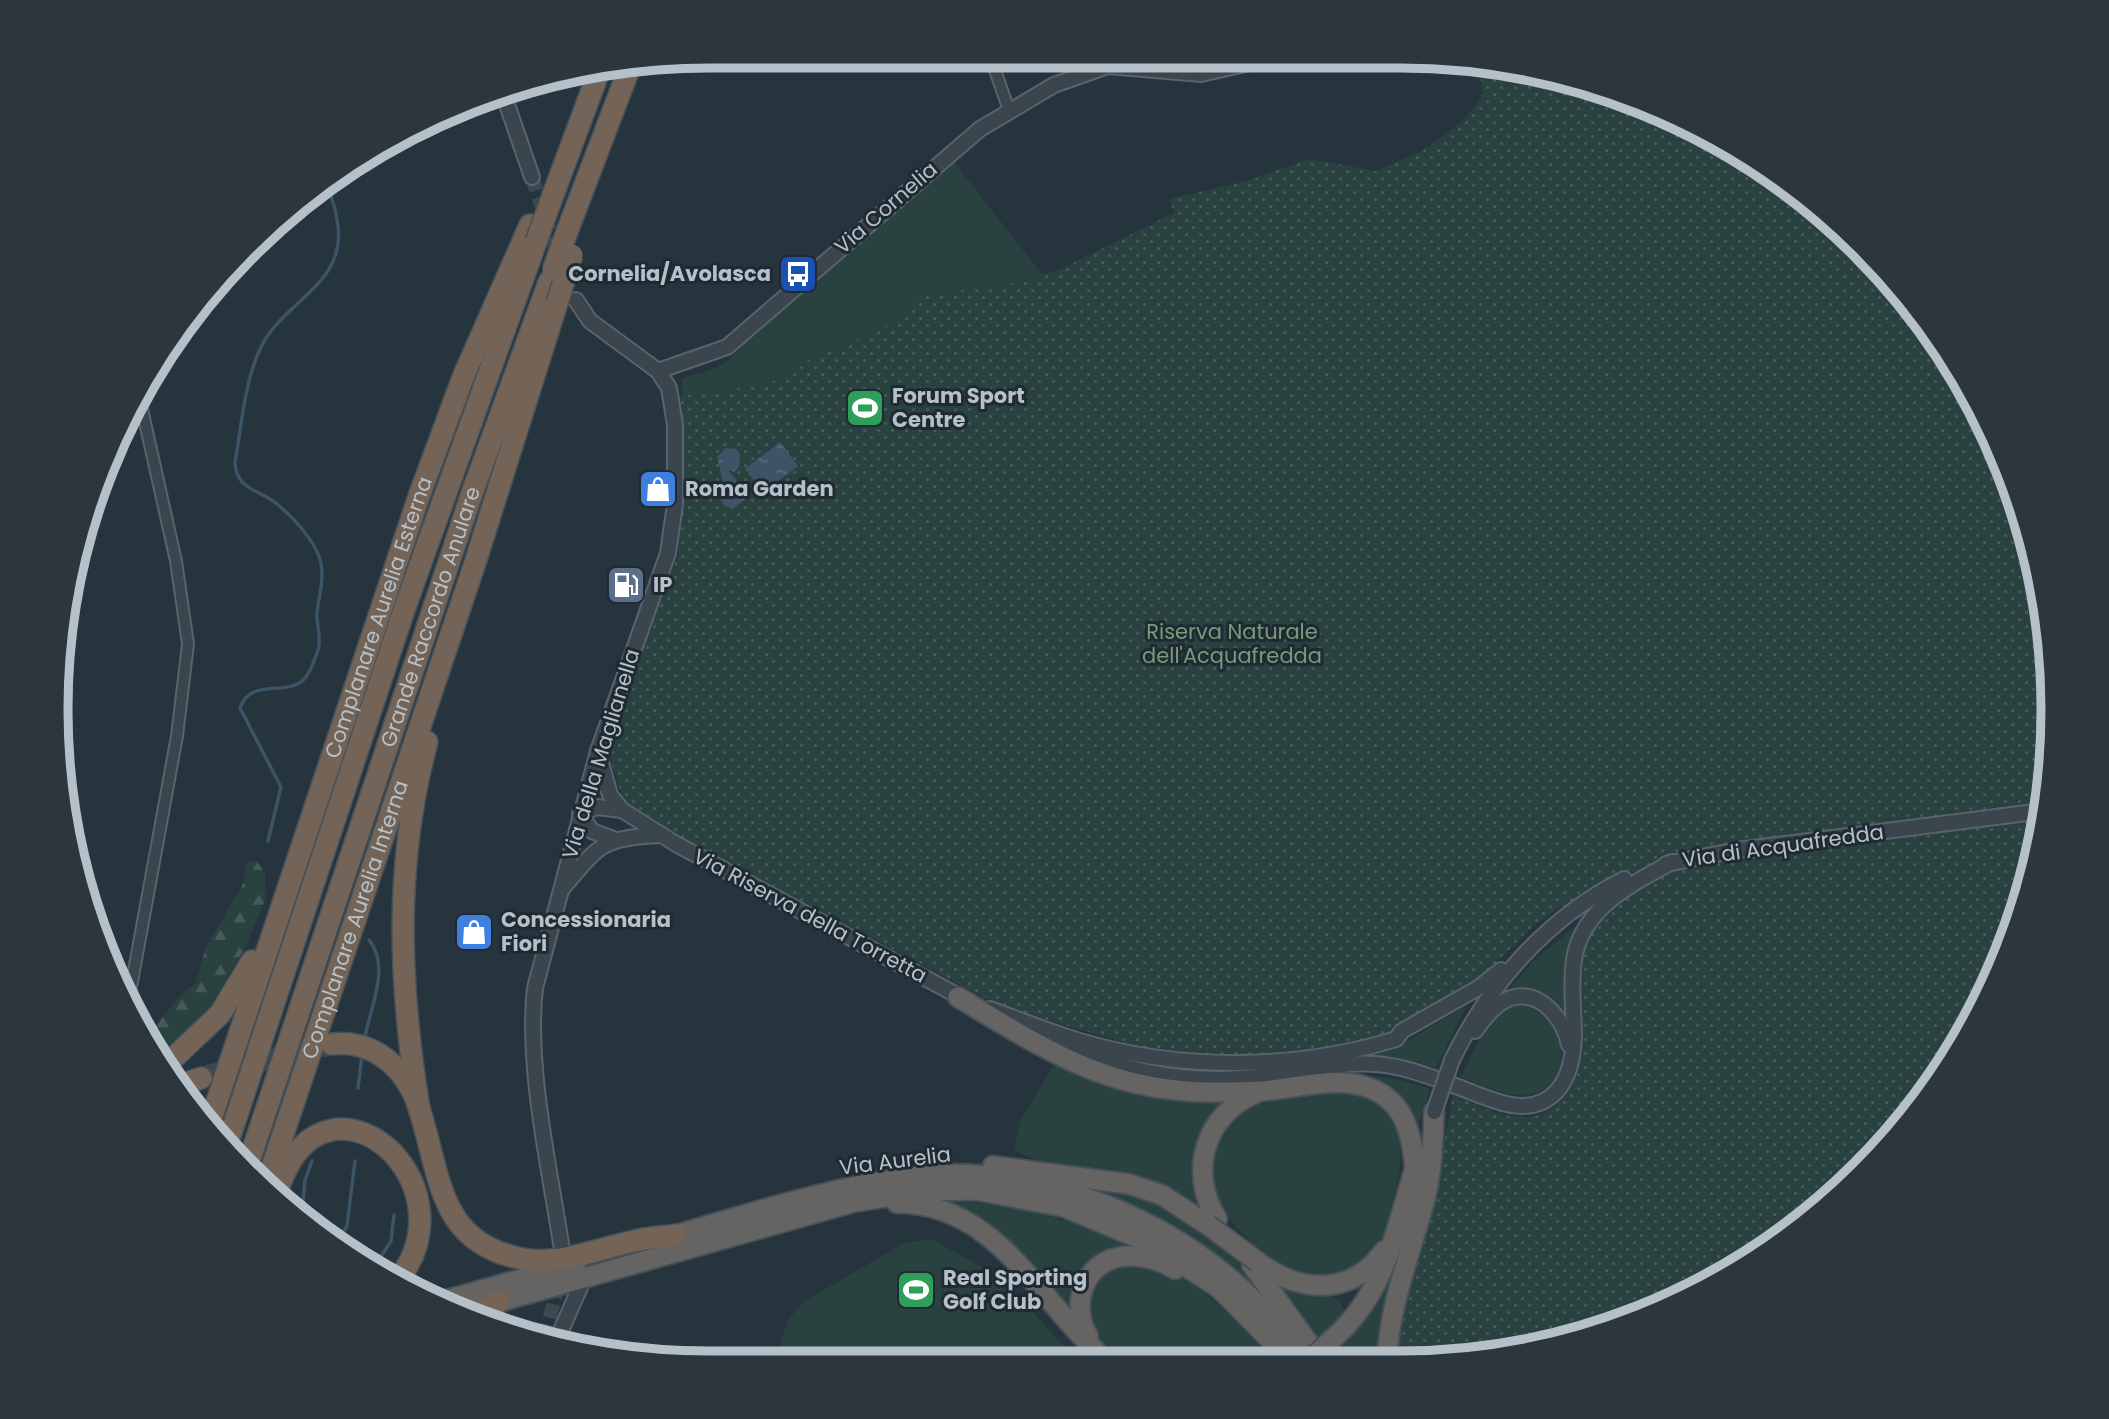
<svg xmlns="http://www.w3.org/2000/svg" width="2109" height="1419" viewBox="0 0 2109 1419" font-family="Poppins,sans-serif">
<style>
.grass{fill:#29413f}
.forest{fill:url(#forest-firs)}
.park{fill:url(#park-dots)}
.water{fill:url(#water-ripples)}
.lines{fill:none;stroke-linecap:round;stroke-linejoin:round}
.stream{stroke:#3c5465;stroke-width:3.5}
.tertiary-tunnel{stroke:#3c4953;stroke-width:14;stroke-dasharray:14 7;stroke-linecap:butt}
.motorway-tunnel{stroke:#3c4953;stroke-width:21;stroke-dasharray:21 10;stroke-linecap:butt}
.minor-casing{stroke:#58636c;stroke-width:14}
.tertiary-casing{stroke:#58636c;stroke-width:18}
.trunk-casing{stroke:#455059;stroke-width:23}
.motorway-casing{stroke:#455059;stroke-width:24}
.minor{stroke:#3a454e;stroke-width:10}
.tertiary{stroke:#3a454e;stroke-width:14}
.trunk{stroke:#666462;stroke-width:19}
.motorway{stroke:#736457;stroke-width:21}
.tertiary-bridge-casing{stroke:#58636c;stroke-width:18;stroke-linecap:butt}
.trunk-bridge-casing{stroke:#455059;stroke-width:23;stroke-linecap:butt}
.motorway-bridge-casing{stroke:#455059;stroke-width:24;stroke-linecap:butt}
.tertiary-bridge{stroke:#3a454e;stroke-width:14}
.trunk-bridge{stroke:#666462;stroke-width:19}
.motorway-bridge{stroke:#736457;stroke-width:21}
.labels{text-anchor:middle;stroke-width:6;stroke-linejoin:round;paint-order:stroke}
.street-label{font-size:21px;fill:#b6c0c9;stroke:#1f2a33}
.poi-label{font-size:21px;font-weight:bold;fill:#b6c0c9;stroke:#1f2a33;text-anchor:start}
.park-label{font-size:21px;fill:#759d79;stroke:#1f2a33}
.rim{fill:none;stroke:#b6c0c9;stroke-width:9}
</style>
<defs>
<pattern id="forest-firs" width="22" height="20" patternUnits="userSpaceOnUse" patternTransform="scale(1.75)"><rect width="22" height="20" fill="#29413f"/><path d="M5 1l3.5 6h-7zM16 11l3.5 6h-7z" fill="#465b59"/></pattern>
<pattern id="park-dots" width="8" height="8" patternUnits="userSpaceOnUse" patternTransform="scale(1.75)"><rect width="8" height="8" fill="#29413f"/><path d="M2 2h.1M6 6h.1" fill="none" stroke="#465b59" stroke-width="1.8" stroke-linecap="round"/></pattern>
<pattern id="water-ripples" width="26" height="14" patternUnits="userSpaceOnUse" patternTransform="scale(1.75)"><rect width="26" height="14" fill="#3c5465"/><path d="M2 4q2-2 4 0t4 0M15 11q2-2 4 0t4 0" fill="none" stroke="#566b7a"/></pattern>
</defs>
<rect width="100%" height="100%" fill="#26343e"/>
<g class="grass">
<path d="M954,162L1049,283L678,616L660,607L680,550L682,379C692,373 700,374 710,370C727,364 735,354 746,340Z"/>
<path d="M1578,924L1570,948L1568,1013L1564,1015C1549,1000 1528,987 1506,992L1534,960Z"/>
<polygon points="1467,1005 1436,1068 1393,1059 1354,1057 1395,1048"/>
<path d="M1524,1005C1567,1019 1580,1086 1528,1095C1506,1098 1481,1085 1461,1077C1473,1052 1491,1004 1524,1005Z"/>
<path d="M1053,1065L1121,1088L1228,1100C1197,1138 1180,1164 1201,1213L1044,1164L1014,1150L1020,1122Z"/>
<polygon points="1371,1076 1397,1079 1430,1089 1416,1131 1357,1077"/>
<path d="M1337,1092C1403,1096 1409,1146 1393,1200C1390,1211 1388,1224 1383,1235C1379,1245 1371,1253 1363,1259C1326,1287 1285,1273 1253,1244C1212,1208 1186,1142 1249,1109C1274,1095 1308,1096 1337,1092Z"/>
<polygon points="1066,1181 1149,1197 1226,1247 1270,1302"/>
<path d="M943,1202C1013,1201 1077,1221 1141,1249L1124,1248L1068,1308Z"/>
<polygon points="931,1239 982,1267 1028,1307 1079,1363 774,1363 787,1321 803,1302 904,1243"/>
<polygon points="1399,1256 1379,1363 1329,1363 1326,1359 1387,1281"/>
<path d="M1123,1262C1139,1265 1156,1267 1172,1273C1204,1284 1251,1338 1276,1363H1117L1093,1335L1084,1317L1094,1278Z"/>
<path d="M1273,1280C1296,1285 1341,1285 1345,1314L1316,1339Z"/>
</g>
<path class="forest" d="M256,860L265,873L266,898L245,948L206,1012L161,1059L142,1033C163,1025 173,997 195,984L206,947L243,884L246,863Z"/>
<path class="park" d="M1474,63L1527,68L1689,124L1861,247L1943,346L2003,459L2040,582L2053,709L2041,837L2003,959L1943,1072L1862,1171L1763,1253L1650,1313L1527,1350L1394,1363L1397,1331L1437,1182L1453,1095C1486,1109 1528,1132 1559,1103C1599,1065 1571,1006 1582,958C1584,948 1590,938 1595,929L1561,906L1534,926L1476,982L1393,1032L1347,1046L1270,1055H1200L1143,1048L1000,1006L637,814L623,802L610,756L617,716L678,555L683,453L679,396L769,384L813,358L878,332L927,295L1022,282L1063,268L1174,213L1169,199L1246,181L1309,159L1377,171L1427,148L1461,122L1477,104L1483,92L1480,74Z"/>
<g class="water">
<polygon points="780,442 798,466 763,492 745,469"/>
<polygon points="726,448 736,449 740,454 739,467 734,472 728,470 749,497 733,508 724,506 720,499 729,482 721,489 716,487 723,482 717,457"/>
</g>
<g class="lines">
<g class="stream">
<path d="M268,841L281,787L240,708C250,679 282,695 301,682C309,677 315,659 318,650C322,638 316,625 317,612C319,595 325,577 320,559C314,540 293,517 277,504C260,489 236,491 235,462C242,425 244,382 261,347C283,301 345,286 338,226C336,211 333,198 326,185"/>
<path d="M365,1037C370,1009 391,966 369,940"/>
<polyline points="358,1088 362,1055"/>
<polyline points="302,1211 305,1180 312,1161"/>
<polyline points="340,1238 347,1226 355,1161"/>
<polyline points="376,1264 391,1241 394,1215"/>
</g>
<g class="tertiary-tunnel">
<polyline points="532,177 558,256"/>
<polyline points="544,1338 561,1276"/>
</g>
<polyline class="motorway-tunnel" points="201,1078 234,1067 327,1046"/>
<defs>
<g id="minor">
<polyline points="990,56 1009,110"/>
<polyline points="505,100 532,85"/>
<polyline points="129,998 177,736 188,644 176,561 140,400"/>
</g>
<g id="tertiary">
<polyline points="502,90 532,177"/>
<polyline points="658,371 727,347 980,129 1054,85 1108,66 1201,74 1280,56"/>
<polyline points="598,751 610,795 622,810 676,844 966,1000"/>
<polyline points="580,814 597,807 622,810"/>
<polyline points="580,814 592,831 613,839"/>
<polyline points="1666,864 1737,850 2043,811"/>
<path d="M562,889C600,844 601,838 662,835"/>
<path d="M990,1009C1020,1020 1050,1032 1080,1041C1181,1071 1296,1070 1396,1039L1402,1031L1478,988L1501,970"/>
<path d="M1475,1031C1484,1019 1496,1002 1511,998C1541,989 1564,1020 1569,1045"/>
<path d="M1054,1042C1110,1067 1178,1083 1240,1078C1284,1075 1332,1061 1376,1064C1403,1066 1428,1076 1453,1085C1485,1096 1527,1122 1556,1092C1570,1077 1573,1056 1574,1037C1574,1015 1571,991 1573,969C1576,911 1628,886 1672,862"/>
<path d="M1452,1060C1489,984 1547,918 1624,879"/>
<path d="M562,1250C550,1170 526,1067 535,988L598,751L668,553L675,504V425L669,388L658,371L590,321L576,300"/>
<polyline points="556,1342 585,1276"/>
</g>
<g id="trunk">
<path d="M958,997C1046,1050 1111,1094 1219,1092C1233,1092 1247,1092 1261,1091C1296,1089 1338,1074 1372,1089C1405,1103 1412,1135 1415,1168"/>
<polyline points="993,1166 1129,1184 1162,1195 1208,1225"/>
<path d="M897,1203C972,1203 1014,1258 1059,1311C1074,1329 1091,1345 1106,1363"/>
<path d="M1217,1219C1188,1172 1204,1115 1256,1093"/>
<path d="M662,1239C747,1215 832,1186 920,1176C1026,1165 1146,1209 1227,1276C1258,1302 1285,1333 1313,1363"/>
<path d="M1258,1262C1301,1294 1351,1296 1384,1251"/>
<polyline points="1252,1265 1310,1345"/>
<polyline points="439,1302 576,1264"/>
<polyline points="484,1306 854,1202 923,1191 976,1190 1064,1207 1150,1243 1219,1288 1293,1363"/>
<path d="M1337,1335C1390,1286 1397,1220 1419,1156"/>
<path d="M1088,1336C1069,1303 1085,1258 1128,1256C1145,1255 1161,1261 1175,1269"/>
<path d="M1387,1363C1388,1308 1411,1252 1425,1199C1432,1170 1433,1142 1434,1112"/>
</g>
<g id="motorway">
<polyline points="553,195 598,74"/>
<polyline points="565,237 629,69"/>
<path d="M332,1044C375,1039 407,1070 419,1108C441,1175 437,1243 523,1259C562,1266 601,1247 639,1240C651,1237 663,1237 676,1235"/>
<polyline points="166,1065 220,1014 252,961"/>
<polyline points="181,1085 201,1078"/>
<path d="M419,1108C399,985 394,864 427,742"/>
<path id="s1" d="M210,1122L419,496L464,375L530,225"/>
<polyline points="227,1145 404,610 536,242"/>
<path id="s2" d="M246,1170L472,493L549,282"/>
<path d="M280,1184C327,1055 475,1181 398,1280"/>
<path id="s3" d="M266,1185L475,563L557,303"/>
<polyline points="475,1314 499,1302"/>
</g>
</defs>
<use href="#minor" class="minor-casing"/>
<use href="#tertiary" class="tertiary-casing"/>
<use href="#trunk" class="trunk-casing"/>
<use href="#motorway" class="motorway-casing"/>
<use href="#minor" class="minor"/>
<use href="#tertiary" class="tertiary"/>
<use href="#trunk" class="trunk"/>
<use href="#motorway" class="motorway"/>
<defs>
<polyline id="tertiary-bridge" points="1434,1112 1452,1060"/>
<g id="trunk-bridge">
<polyline points="1208,1225 1258,1262"/>
<polyline points="1307,1363 1337,1335"/>
</g>
<g id="motorway-bridge">
<polyline points="536,242 553,195"/>
<polyline points="553,270 565,237"/>
<polyline points="557,303 572,255"/>
</g>
</defs>
<use href="#tertiary-bridge" class="tertiary-bridge-casing"/>
<use href="#trunk-bridge" class="trunk-bridge-casing"/>
<use href="#motorway-bridge" class="motorway-bridge-casing"/>
<use href="#tertiary-bridge" class="tertiary-bridge"/>
<use href="#trunk-bridge" class="trunk-bridge"/>
<use href="#motorway-bridge" class="motorway-bridge"/>
</g>
<defs>
<symbol id="bus-square" viewBox="-11 -11 22 22"><rect x="-9" y="-9" width="18" height="18" rx="4" fill="#1a4fb4" stroke="#1f2a33"/><path d="M-5-6H5V4H4V6H2V4H-2V6H-4V4H-5ZM-3.5-4V0h7V-4ZM-3.5 1.2v1.5H-2V1.2ZM2 1.2v1.5H3.5V1.2Z" fill="#fff"/></symbol>
<symbol id="stadium-square" viewBox="-11 -11 22 22"><rect x="-9" y="-9" width="18" height="18" rx="4" fill="#2e9e5b" stroke="#1f2a33"/><path d="M0-5a6.5 5 0 1 0 0 10a6.5 5 0 1 0 0-10ZM-3.5-1.8h7v3.6h-7Z" fill="#fff"/></symbol>
<symbol id="shop-square" viewBox="-11 -11 22 22"><rect x="-9" y="-9" width="18" height="18" rx="4" fill="#3f7fe0" stroke="#1f2a33"/><path d="M-5-2.5h2.3a2.7 3.5 0 0 1 5.4 0H5L5.5 6h-11ZM-1.5-2.5h3a1.5 2.3 0 0 0-3 0Z" fill="#fff"/></symbol>
<symbol id="fuel-square" viewBox="-11 -11 22 22"><rect x="-9" y="-9" width="18" height="18" rx="4" fill="#5c6f8a" stroke="#1f2a33"/><path d="M-5.5-6h7V0h2V4h1.3V-2.5L3-4.5l.8-.8L6-3V5H2.5V1h-1V6h-7ZM-4.2-4.7v3.2H.2V-4.7Z" fill="#fff"/></symbol>
</defs>
<g fill-rule="evenodd">
<use href="#bus-square" x="776" y="252" width="44" height="44"/>
<use href="#stadium-square" x="843" y="386" width="44" height="44"/>
<use href="#shop-square" x="636" y="467" width="44" height="44"/>
<use href="#fuel-square" x="604" y="563" width="44" height="44"/>
<use href="#shop-square" x="452" y="910" width="44" height="44"/>
<use href="#stadium-square" x="894" y="1268" width="44" height="44"/>
</g>
<g class="labels">
<g class="street-label">
<text transform="translate(886 208) rotate(-41)" y="7">Via Cornelia</text>
<text dy="7" stroke="none"><textPath href="#s1" startOffset="532">Complanare Aurelia Esterna</textPath></text>
<text dy="7" stroke="none"><textPath href="#s2" startOffset="583">Grande Raccordo Anulare</textPath></text>
<text transform="translate(601 754) rotate(-73)" y="7">Via della Maglianella</text>
<text transform="translate(1783 846) rotate(-8)" y="7">Via di Acquafredda</text>
<text transform="translate(810 916) rotate(28)" y="7">Via Riserva della Torretta</text>
<text dy="7" stroke="none"><textPath href="#s3" startOffset="280">Complanare Aurelia Interna</textPath></text>
<text transform="translate(895 1161) rotate(-7)" y="7">Via Aurelia</text>
</g>
<g class="poi-label">
<text x="771" y="281" text-anchor="end">Cornelia/Avolasca</text>
<text x="892" y="403">Forum Sport<tspan x="892" dy="24">Centre</tspan></text>
<text x="685" y="496">Roma Garden</text>
<text x="653" y="592">IP</text>
<text x="501" y="927">Concessionaria<tspan x="501" dy="24">Fiori</tspan></text>
<text x="943" y="1285">Real Sporting<tspan x="943" dy="24">Golf Club</tspan></text>
</g>
<g class="park-label">
<text x="1232" y="639">Riserva Naturale<tspan x="1232" dy="24">dell'Acquafredda</tspan></text>
</g>
</g>
<path d="M0 0H2109V1419H0ZM709 68H1400A641 641 0 0 1 2041 709V710A641 641 0 0 1 1400 1351H709A641 641 0 0 1 68 710V709A641 641 0 0 1 709 68Z" fill="#2b363f" fill-rule="evenodd"/>
<path class="rim" d="M709 68H1400A641 641 0 0 1 2041 709V710A641 641 0 0 1 1400 1351H709A641 641 0 0 1 68 710V709A641 641 0 0 1 709 68Z"/>
</svg>
